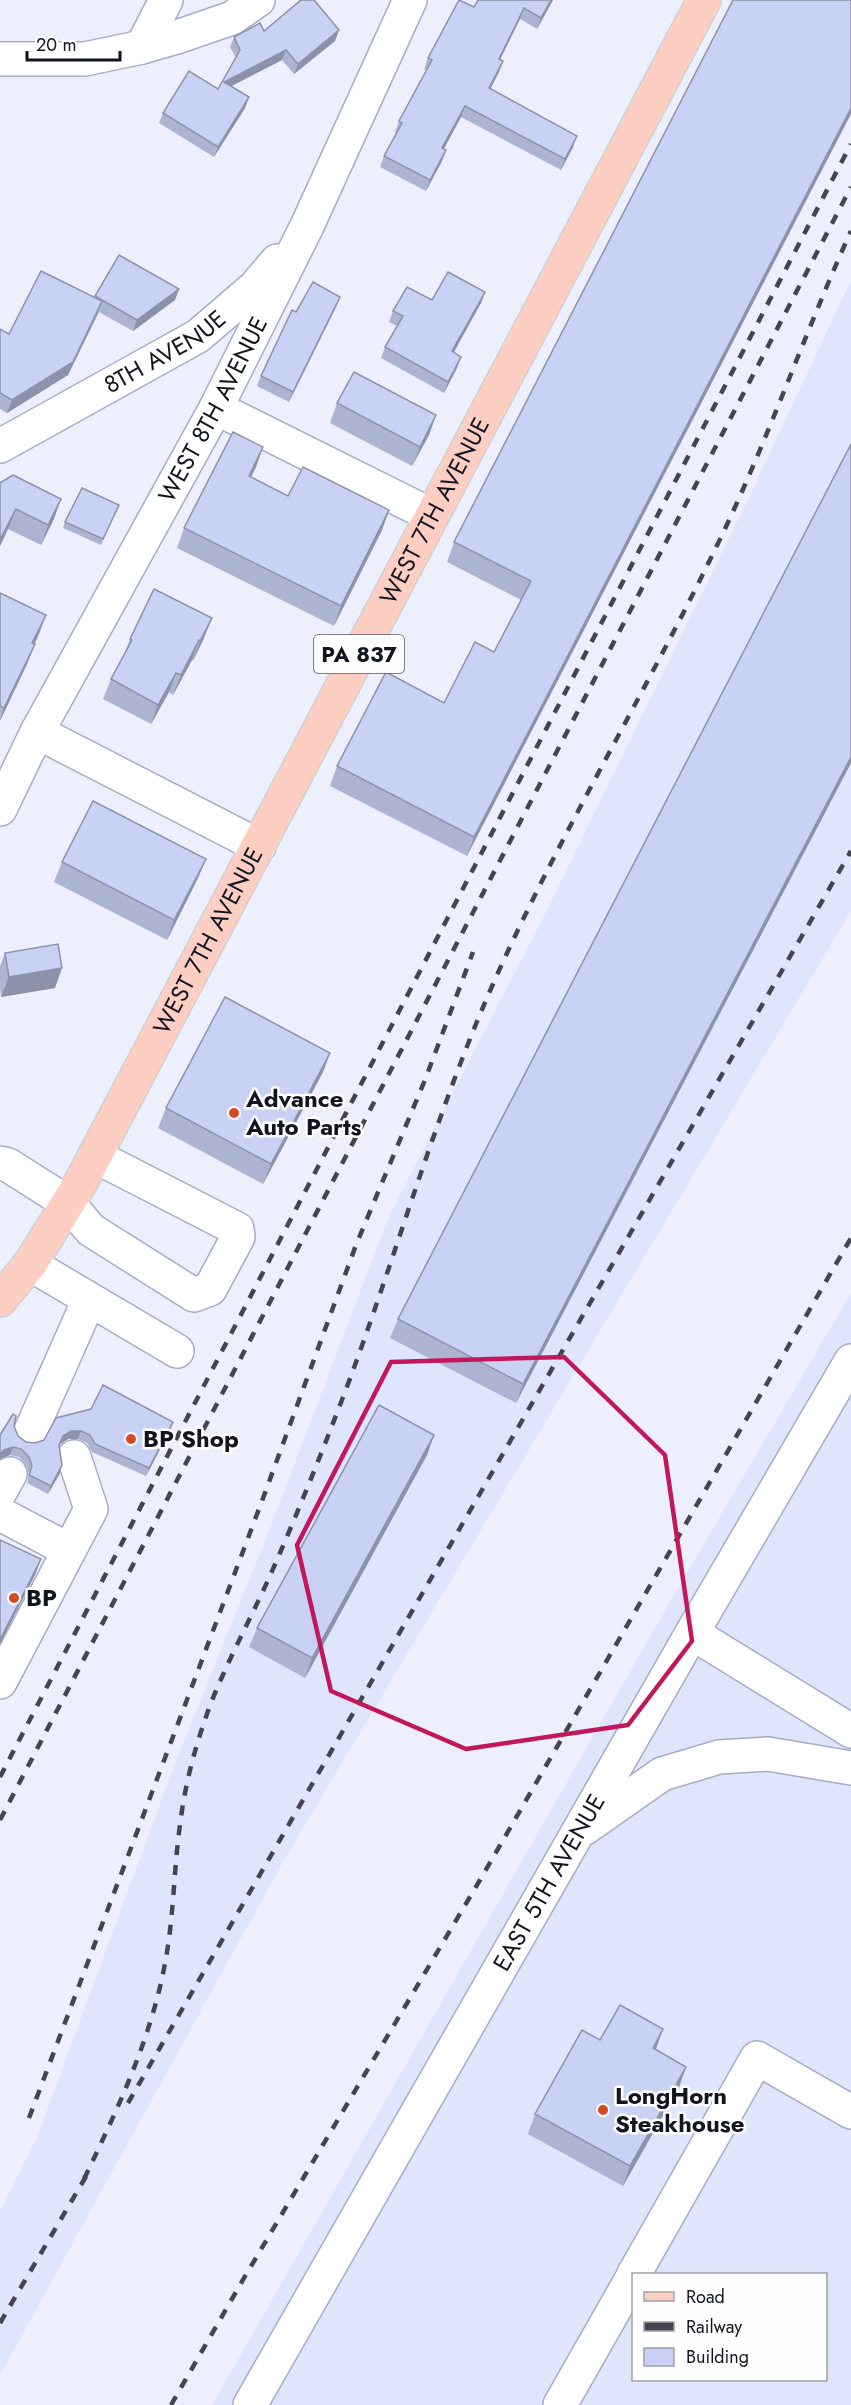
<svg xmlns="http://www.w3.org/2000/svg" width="851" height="2405" viewBox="0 0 851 2405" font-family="Jost,sans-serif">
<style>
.built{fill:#dfe5fb;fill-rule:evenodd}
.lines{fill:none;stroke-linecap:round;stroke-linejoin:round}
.minor-casing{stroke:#a5acc9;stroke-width:36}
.major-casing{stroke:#d0d0d2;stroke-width:36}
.minor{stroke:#fff;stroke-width:33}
.major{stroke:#fdcfc2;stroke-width:33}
.rail{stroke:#434650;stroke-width:4.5;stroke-dasharray:10 10;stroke-linecap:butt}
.wall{fill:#adb4d2}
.shaded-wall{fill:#8d92ab}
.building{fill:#c9d1f4;stroke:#8d92ab;stroke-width:1.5}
.marked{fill:none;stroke:#c2185b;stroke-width:4.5;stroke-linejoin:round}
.poi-dot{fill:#d34a22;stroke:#fefefe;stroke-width:2}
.labels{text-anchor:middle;stroke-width:5;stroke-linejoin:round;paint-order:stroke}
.shield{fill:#fefefe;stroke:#595b62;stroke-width:1.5}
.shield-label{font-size:22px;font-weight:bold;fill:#12151f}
.street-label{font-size:24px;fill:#12151f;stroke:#fefefe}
.poi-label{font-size:24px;font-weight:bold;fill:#12151f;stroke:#fefefe;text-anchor:start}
</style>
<rect width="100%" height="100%" fill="#edf0fc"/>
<g class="built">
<polygon points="851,280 851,911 288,1853 0,2375 0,2211 37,2137 177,1758 264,1544 389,1216 543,918 753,489"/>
<path d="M851,1293V2405H212L657,1624ZM634,2274H826V2380H634Z"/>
</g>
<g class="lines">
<defs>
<g id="minor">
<polyline points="142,47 166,0"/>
<polyline points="0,59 85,59 142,47 177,37 232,18 258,0"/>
<polyline points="216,408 431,515"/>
<path id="s1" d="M0,446L198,336L255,287L277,261"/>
<polyline points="37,732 259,846"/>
<path id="s2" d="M0,809L37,732L216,408L307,226L410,0"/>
<polyline points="0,1163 8,1165 68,1203 91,1230 194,1295 210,1289 238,1237 237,1229 95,1156"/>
<polyline points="30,1264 177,1351"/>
<polyline points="30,1433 89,1300"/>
<polyline points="0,1492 10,1474"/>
<polyline points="0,1514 69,1550"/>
<polyline points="692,1633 851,1731"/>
<polyline points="0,1682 91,1509 74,1457"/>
<polyline points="585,1828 662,1774 719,1757 768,1754 851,1768"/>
<polyline points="634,2274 757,2058 851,2112"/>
<path id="s3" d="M250,2405L692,1633L851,1361"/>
<polyline points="560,2405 634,2275"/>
</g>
<g id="major">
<path id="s4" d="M0,1300L30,1264L81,1182L704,0"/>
</g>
</defs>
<use href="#minor" class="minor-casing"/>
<use href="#major" class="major-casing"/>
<use href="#minor" class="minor"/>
<use href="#major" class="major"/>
<g class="rail">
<polyline points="0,1777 851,144"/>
<polyline points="0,1820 851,187"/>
<polyline points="128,2103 851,851"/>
<polyline points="29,2118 262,1501 356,1245 425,1080 473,952"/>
<path d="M84,2179C119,2106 154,2033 167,1952C174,1910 174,1867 180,1825C185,1783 196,1743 211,1703C228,1660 250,1620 269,1578C296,1517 321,1455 345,1392C397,1254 436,1111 497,975C565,824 652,682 723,533C770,434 806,330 851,231"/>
<polyline points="0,2323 88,2173"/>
<polyline points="171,2405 244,2278 480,1880 851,1238"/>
</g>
</g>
<g class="wall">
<polygon points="553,0 537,29 520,19 500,59 499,72 490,89 573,147 561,170 461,117 444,149 446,150 442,161 426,191 380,167 384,156 397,133 395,132 399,121 426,70 424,69 428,58 474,7"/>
<polygon points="851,0 467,856 330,786 337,766 444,703 494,652 521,600 447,562 454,542"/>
<polygon points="339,30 335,41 294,74 282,60 231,86 249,97 245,108 214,157 159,123 163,113 218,89 236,58 230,47 234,37 264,31"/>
<polygon points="119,255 179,289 175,300 133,331 99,312 68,375 7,413 0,409 0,329 9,334 95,298"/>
<polygon points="485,292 481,303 453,352 457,368 444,393 381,358 385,347 397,326 389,322 393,311 432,300"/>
<polygon points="340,297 336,307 289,402 257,386 261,376 296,312"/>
<polygon points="337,403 436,415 429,435 412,466 330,423"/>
<polygon points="263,447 256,467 251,477 288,496 389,510 382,530 334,626 177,548 184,528"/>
<polygon points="0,483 54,519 41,545 8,529 0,546"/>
<polygon points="119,505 101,545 63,528 65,522"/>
<polygon points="0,593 46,615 27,664 0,721"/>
<polygon points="204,638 193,661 192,660 173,695 169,692 151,724 103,699 111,679 125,652 130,639"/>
<polygon points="851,763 516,1403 390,1338 398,1319"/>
<polygon points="206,859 198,878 167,940 54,882 62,862"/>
<polygon points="5,953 55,988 1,997 0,988 0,966"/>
<polygon points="330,1053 323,1072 263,1184 158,1128 166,1108"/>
<polygon points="56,1418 173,1422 170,1430 146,1476 92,1452 87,1443 78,1439 68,1439 60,1444 59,1447 60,1473 48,1494 27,1483 29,1474 26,1465 19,1457 10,1455 0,1459 0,1435 14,1426 18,1436 26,1442 35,1443 44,1440"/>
<polygon points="434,1435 427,1455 305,1678 249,1647 257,1628"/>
<polygon points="600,2040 656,2050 686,2067 679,2087 623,2186 528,2134 535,2114"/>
</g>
<g class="shaded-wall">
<polygon points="551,0 553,0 537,29 541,18"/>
<polygon points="524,8 520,19 495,70 499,59"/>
<polygon points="339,30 335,41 294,74 298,64"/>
<polygon points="286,50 282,60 220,92 224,82"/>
<polygon points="503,61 499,72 485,99 489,88"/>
<polygon points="249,97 245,108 214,157 218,147"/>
<polygon points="465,106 461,117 438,159 442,148"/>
<polygon points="851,108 851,114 467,856 474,837"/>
<polygon points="577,136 573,147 561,170 565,159"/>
<polygon points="446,150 442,161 426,191 430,180"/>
<polygon points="179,289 175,300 133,331 137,320"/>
<polygon points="485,292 481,303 448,363 452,351"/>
<polygon points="340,297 336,307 289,402 293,392"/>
<polygon points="102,301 97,315 68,375 7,413 12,400"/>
<polygon points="461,357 457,368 444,393 448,382"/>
<polygon points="436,415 429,435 412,466 420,447"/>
<polygon points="263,447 256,467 241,496 249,476"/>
<polygon points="61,499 54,519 41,545 48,525"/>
<polygon points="16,509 8,529 0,546 0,540"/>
<polygon points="389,510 382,530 334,626 341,606"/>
<polygon points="46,615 39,634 25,663 32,643"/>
<polygon points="212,618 204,638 193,661 200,641"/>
<polygon points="199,640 192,660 173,695 181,675"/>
<polygon points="35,644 27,664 0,721 4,708"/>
<polygon points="176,673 169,692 151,724 158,705"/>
<polygon points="851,757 851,763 516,1403 523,1384"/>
<polygon points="206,859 198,878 167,940 174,920"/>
<polygon points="62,968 55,988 1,997 9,977"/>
<polygon points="330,1053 323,1072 263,1184 271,1164"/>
<polygon points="173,1422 170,1430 146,1476 149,1468"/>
<polygon points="71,1431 81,1431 78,1439 68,1439 60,1444 56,1453 63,1436"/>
<polygon points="434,1435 427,1455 305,1678 312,1658"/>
<polygon points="13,1447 10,1455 0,1459 0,1454 4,1450"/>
<polygon points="62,1465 60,1473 48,1494 51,1486"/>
<polygon points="41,1559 35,1575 0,1644 0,1640"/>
<polygon points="663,2029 656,2049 645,2068 653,2048"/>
<polygon points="686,2067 679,2087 623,2186 630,2166"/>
</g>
<g class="building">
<polygon points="301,0 314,0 339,30 298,64 286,50 224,82 249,97 218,147 163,113 189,71 218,89 240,50 234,37 260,23 264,31"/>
<polygon points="459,0 474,7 478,0 551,0 541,18 524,8 499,59 503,61 489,88 577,136 565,159 465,106 442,148 446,150 430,180 384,156 402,123 399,121 432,60 428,58"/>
<polygon points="733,0 851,0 851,108 474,837 337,766 386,672 444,703 475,642 494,652 531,581 454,542"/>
<polygon points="119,255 179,289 137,320 95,296"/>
<polygon points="41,271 102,301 73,362 12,400 0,393 0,329 9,334"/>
<polygon points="448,272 485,292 452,351 461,357 448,382 385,347 403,316 393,311 407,287 432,300"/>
<polygon points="313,282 340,297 293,392 261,376 292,310 296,312"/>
<polygon points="354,372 436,415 420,447 337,403"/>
<polygon points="233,432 263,447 249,476 288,496 303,467 389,510 341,606 184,528"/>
<polygon points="851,444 851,757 523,1384 398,1319"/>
<polygon points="13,475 61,499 48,525 16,509 0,540 0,483"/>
<polygon points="82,488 119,505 103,539 65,522"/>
<polygon points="154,589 212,618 200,641 199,640 181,675 176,673 158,705 111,679 132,640 130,639"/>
<polygon points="0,593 46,615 32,643 35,644 4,708 0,706"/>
<polygon points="93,801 206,859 174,920 62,862"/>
<polygon points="58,944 62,968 9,977 5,953"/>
<polygon points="225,997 330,1053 271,1164 166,1108"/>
<polygon points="103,1385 173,1422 149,1468 95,1444 90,1435 81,1431 71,1431 63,1436 59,1445 62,1465 51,1486 29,1475 32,1466 29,1457 21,1449 13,1447 4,1450 0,1454 0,1435 13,1414 16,1416 14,1426 18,1436 26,1442 35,1443 44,1440 56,1418 91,1409"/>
<polygon points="379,1405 434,1435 312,1658 257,1628"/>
<polygon points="0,1540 41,1559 0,1640"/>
<polygon points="620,2005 663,2029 653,2048 686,2067 630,2166 535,2114 582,2030 600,2040"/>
</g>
<path class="marked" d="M564,1357L665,1455L692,1641L628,1725L466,1749L331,1691L297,1545L391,1362Z"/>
<g class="poi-dot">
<circle cx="234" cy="1113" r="6"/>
<circle cx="131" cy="1439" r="6"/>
<circle cx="14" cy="1598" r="6"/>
<circle cx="603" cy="2110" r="6"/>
</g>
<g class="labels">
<rect class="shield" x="314" y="635" width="90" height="38" rx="4.5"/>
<g class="shield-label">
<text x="359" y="662">PA 837</text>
</g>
<g class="street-label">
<text dy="8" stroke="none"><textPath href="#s1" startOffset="190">8TH AVENUE</textPath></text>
<text dy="8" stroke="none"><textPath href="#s2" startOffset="453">WEST 8TH AVENUE</textPath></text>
<text dy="8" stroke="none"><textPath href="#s4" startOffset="902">WEST 7TH AVENUE</textPath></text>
<text dy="8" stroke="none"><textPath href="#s4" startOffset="416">WEST 7TH AVENUE</textPath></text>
<text dy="8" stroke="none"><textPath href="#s3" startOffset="602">EAST 5TH AVENUE</textPath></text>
</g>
<g class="poi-label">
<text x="246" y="1107">Advance<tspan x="246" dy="28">Auto Parts</tspan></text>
<text x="143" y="1447">BP Shop</text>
<text x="26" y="1606">BP</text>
<text x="615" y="2104">LongHorn<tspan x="615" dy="28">Steakhouse</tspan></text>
</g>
</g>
<rect x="632" y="2273" width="195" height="108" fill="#fefefe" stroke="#a0a1a5" stroke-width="1.5"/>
<rect x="644" y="2292" width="30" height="9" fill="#fdcfc2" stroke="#a0a1a5" stroke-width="1.5"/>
<text x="686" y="2303" font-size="18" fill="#12151f">Road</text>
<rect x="644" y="2322" width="30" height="9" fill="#434650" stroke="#a0a1a5" stroke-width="1.5"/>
<text x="686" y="2333" font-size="18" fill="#12151f">Railway</text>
<rect x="644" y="2348" width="30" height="18" fill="#c9d1f4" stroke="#a0a1a5" stroke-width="1.5"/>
<text x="686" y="2363" font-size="18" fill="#12151f">Building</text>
<path d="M27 51v9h93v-9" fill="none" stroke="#12151f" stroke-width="3"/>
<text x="36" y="51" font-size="18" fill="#12151f" stroke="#fefefe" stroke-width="4.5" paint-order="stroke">20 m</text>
</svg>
